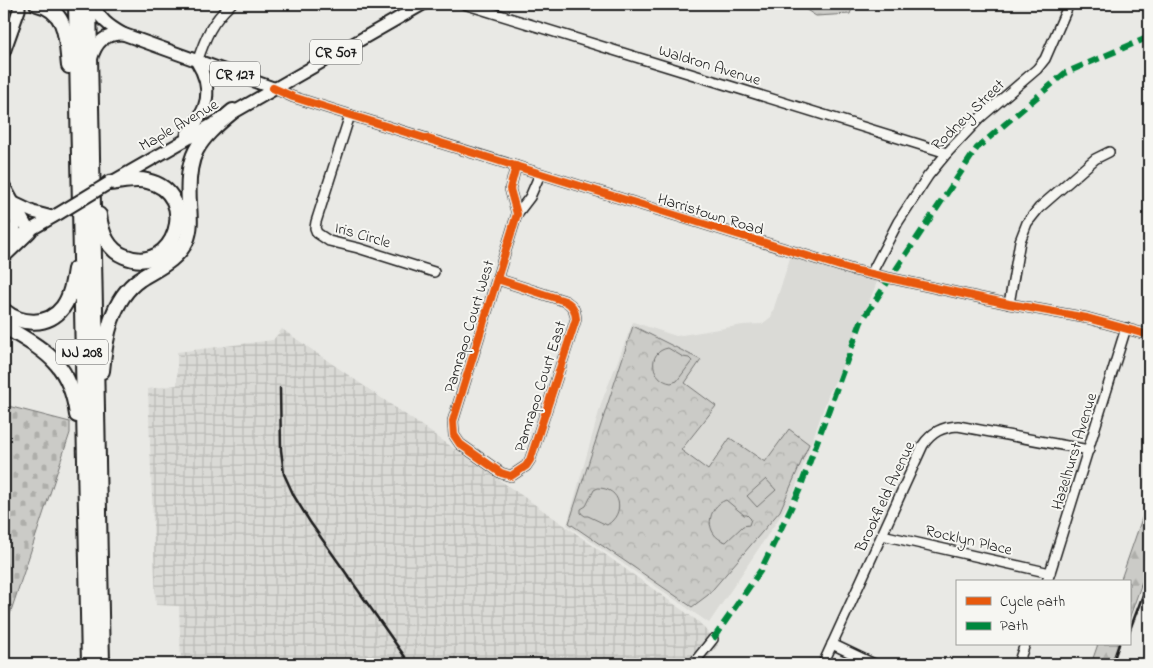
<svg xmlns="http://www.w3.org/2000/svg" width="1153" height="668" viewBox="0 0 1153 668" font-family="'Indie Flower',sans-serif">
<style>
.built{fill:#dadad6}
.industrial{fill:url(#industrial-grid)}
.forest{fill:url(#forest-firs);stroke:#747472}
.cemetery{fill:url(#cemetery-stones);stroke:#747472}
.park{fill:url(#park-crowns);stroke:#747472}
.garden{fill:#cbcbc7;stroke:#747472}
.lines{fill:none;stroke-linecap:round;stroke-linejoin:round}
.minor-casing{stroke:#1c1c1c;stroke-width:12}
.major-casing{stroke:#1c1c1c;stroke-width:15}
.highway-casing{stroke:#1c1c1c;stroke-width:18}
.minor{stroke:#f6f6f2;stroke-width:9}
.major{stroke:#f6f6f2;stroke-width:11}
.highway{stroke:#f6f6f2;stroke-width:14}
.rail{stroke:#1c1c1c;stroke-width:2.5}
.major-bridge-casing{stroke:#1c1c1c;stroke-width:15;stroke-linecap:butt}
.major-bridge{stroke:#f6f6f2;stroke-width:11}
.quiet{stroke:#00873e;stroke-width:6;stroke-dasharray:12 6;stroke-linecap:butt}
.cycleway-casing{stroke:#f6f6f2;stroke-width:11}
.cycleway{stroke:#e8590c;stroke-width:8}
.labels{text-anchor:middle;stroke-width:4;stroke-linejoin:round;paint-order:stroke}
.shield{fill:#f6f6f2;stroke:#5d5d5c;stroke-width:1}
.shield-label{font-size:15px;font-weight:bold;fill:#1c1c1c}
.street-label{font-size:16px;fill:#1c1c1c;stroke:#f6f6f2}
</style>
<defs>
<pattern id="industrial-grid" width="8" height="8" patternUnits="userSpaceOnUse" patternTransform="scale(1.25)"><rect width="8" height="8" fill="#dadad6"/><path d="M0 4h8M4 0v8" fill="none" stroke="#babab7"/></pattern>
<pattern id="forest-firs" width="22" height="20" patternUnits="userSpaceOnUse" patternTransform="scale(1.25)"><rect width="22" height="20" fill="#cbcbc7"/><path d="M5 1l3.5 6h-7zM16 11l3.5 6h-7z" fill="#aeaeaa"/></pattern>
<pattern id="cemetery-stones" width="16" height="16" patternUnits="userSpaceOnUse" patternTransform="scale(1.25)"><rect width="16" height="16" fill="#cbcbc7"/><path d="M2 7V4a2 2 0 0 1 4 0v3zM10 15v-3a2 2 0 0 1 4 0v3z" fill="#aeaeaa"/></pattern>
<pattern id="park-crowns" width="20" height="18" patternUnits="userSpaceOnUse" patternTransform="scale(1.25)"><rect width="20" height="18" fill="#cbcbc7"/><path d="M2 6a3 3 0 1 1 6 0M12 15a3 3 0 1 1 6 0" fill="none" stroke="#aeaeaa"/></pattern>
</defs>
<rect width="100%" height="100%" fill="#e9e9e5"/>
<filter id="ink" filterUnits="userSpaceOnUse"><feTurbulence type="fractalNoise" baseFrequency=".02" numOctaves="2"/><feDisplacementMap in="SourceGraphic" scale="10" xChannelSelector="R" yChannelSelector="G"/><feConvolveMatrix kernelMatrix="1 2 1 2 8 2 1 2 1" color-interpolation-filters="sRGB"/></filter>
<g filter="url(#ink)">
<polygon class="built" points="792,252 879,277 847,357 829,393 791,500 709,623 567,525 602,401 633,322 676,336 743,325 762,324 771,317"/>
<polygon class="industrial" points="282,329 567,527 699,622 718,645 703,664 181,664 179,606 156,605 148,389 177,385 177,352 273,340"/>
<g class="forest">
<polygon points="1149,498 1149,563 1129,619 1129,582 1120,582"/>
<polygon points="1098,644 1120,644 1113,664 1091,664"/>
</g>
<polygon class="cemetery" points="4,405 70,422 70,433 4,632"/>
<g class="park">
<polygon points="797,4 854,4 850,14 816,16"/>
<polygon points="633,326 701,360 685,383 716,406 681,450 708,470 730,438 765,462 789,429 809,444 780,511 708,595 692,607 569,523"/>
</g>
<g class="garden">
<path d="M668,348L683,357L689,358L692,361L677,381L671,383C651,380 646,352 668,348Z"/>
<polygon points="766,479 776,490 757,507 747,496"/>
<path d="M598,488C621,488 626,513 607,525L588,516H585L581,513V509L586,506L594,490Z"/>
<path d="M726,500L744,515H747L751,519L749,525L743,526L726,542C704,536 706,507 726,500Z"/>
</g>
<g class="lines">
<defs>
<g id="minor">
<polyline points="464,4 947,153"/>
<path d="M197,62C206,36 211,23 231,4"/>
<polyline points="273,88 293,97 350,115 853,270 1009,304 1087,318 1149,335"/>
<polyline points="350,115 316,222 315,228 317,233 329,241 358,248 434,272"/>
<polyline points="517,214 530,197 540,174"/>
<polyline points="871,274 898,222 928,176 947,153 981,117 1037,69 1045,59 1069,4"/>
<path d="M497,279L565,301C573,305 575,310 576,319L530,460L526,466L511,476L501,473L460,444L454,435L453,421L517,214L510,189L516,166"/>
<polyline points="1009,304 1020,241 1027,223 1039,208 1095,159 1109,152"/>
<polyline points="882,535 1050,573"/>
<polyline points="1047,582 1126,328"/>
<polyline points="832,644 874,664"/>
<polyline points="693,664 713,639"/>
<path d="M823,664L923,445C932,432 942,427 958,426L1089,450"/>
<polyline points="1018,664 1025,644"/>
</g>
<g id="major">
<path d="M94,4C99,19 109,26 123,34L273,88"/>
<polyline points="4,52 19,10 19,4"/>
<path d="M91,60C96,42 104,34 123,34"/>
<path d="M187,134C208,111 214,89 197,62"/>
<polyline points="112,182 423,4"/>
<polyline points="4,186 29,231"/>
<polyline points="14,203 33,212 52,217"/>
<polyline points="11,241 16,224 14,207"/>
<polyline points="4,245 58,214"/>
</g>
<g id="highway">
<path d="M37,4C68,11 66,39 69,66"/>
<polyline points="76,4 89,664"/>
<polyline points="89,4 102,664"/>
<path d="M99,215C101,231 107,249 124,256C175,278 202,193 147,181C135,178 121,182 109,183"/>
<polyline points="4,255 29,231"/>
<path d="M4,311C21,325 48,327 63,307C71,296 73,282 75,269"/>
<path d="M4,326C45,351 70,362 77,415"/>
<path d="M102,371C105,339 111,299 140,279C157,268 176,261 186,241C191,230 190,217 189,204C186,154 196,142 233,111"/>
</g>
</defs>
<use href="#minor" class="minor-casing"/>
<use href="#major" class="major-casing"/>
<use href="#highway" class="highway-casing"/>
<use href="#minor" class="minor"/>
<use href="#major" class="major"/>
<use href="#highway" class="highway"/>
<g class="rail">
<polyline points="280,388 281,450 284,474 294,496 310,522 410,664"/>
<polyline points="1142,585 1149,567"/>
<polyline points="1129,632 1149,579"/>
<polyline points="1112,664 1119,644"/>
</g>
<defs>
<polyline id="major-bridge" points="58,214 109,183"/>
</defs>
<use href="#major-bridge" class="major-bridge-casing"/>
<use href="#major-bridge" class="major-bridge"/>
<polyline class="quiet" points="713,639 761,570 799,491 861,322 977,148 1065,73 1149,37"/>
<defs>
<g id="cycleway">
<polyline points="273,88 293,97 350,115 853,270 1009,304 1087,318 1149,335"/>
<path d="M497,279L565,301C573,305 575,310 576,319L530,460L526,466L511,476L501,473L460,444L454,435L453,421L517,214L510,189L516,166"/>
</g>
</defs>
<use href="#cycleway" class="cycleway-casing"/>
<use href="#cycleway" class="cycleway"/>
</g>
</g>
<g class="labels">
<g class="shield">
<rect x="310" y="39.5" width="52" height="25" rx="4"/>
<rect x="210" y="61.5" width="50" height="25" rx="4"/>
<rect x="56" y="339.5" width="52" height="25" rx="4"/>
</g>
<g class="shield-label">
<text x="336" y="57">CR 507</text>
<text x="235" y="79">CR 127</text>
<text x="82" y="357">NJ 208</text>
</g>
<g class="street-label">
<text transform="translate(710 64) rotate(17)" y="6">Waldron Avenue</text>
<text transform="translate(967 114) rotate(-44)" y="6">Rodney Street</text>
<text transform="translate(178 124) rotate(-30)" y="6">Maple Avenue</text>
<text transform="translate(711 213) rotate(17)" y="6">Harristown Road</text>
<text transform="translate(363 234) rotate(16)" y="6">Iris Circle</text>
<text transform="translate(468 326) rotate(-73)" y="6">Pamrapo Court West</text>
<text transform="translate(539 386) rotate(-72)" y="6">Pamrapo Court East</text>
<text transform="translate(1073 451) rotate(-73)" y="6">Hazelhurst Avenue</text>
<text transform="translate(884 496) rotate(-65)" y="6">Brookfield Avenue</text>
<text transform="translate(969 539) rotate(13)" y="6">Rocklyn Place</text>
</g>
</g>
<rect width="1153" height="668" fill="none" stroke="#f6f6f2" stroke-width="20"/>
<rect x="10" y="10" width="1133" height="648" fill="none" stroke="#1c1c1c" stroke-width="2" filter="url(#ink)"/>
<rect x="956" y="580" width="175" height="65" fill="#f6f6f2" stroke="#9f9f9c"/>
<rect x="966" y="597" width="25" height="8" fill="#e8590c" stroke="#9f9f9c"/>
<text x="1000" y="606" font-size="15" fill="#1c1c1c">Cycle path</text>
<rect x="966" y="622" width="25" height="8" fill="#00873e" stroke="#9f9f9c"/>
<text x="1000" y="630" font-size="15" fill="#1c1c1c">Path</text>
</svg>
